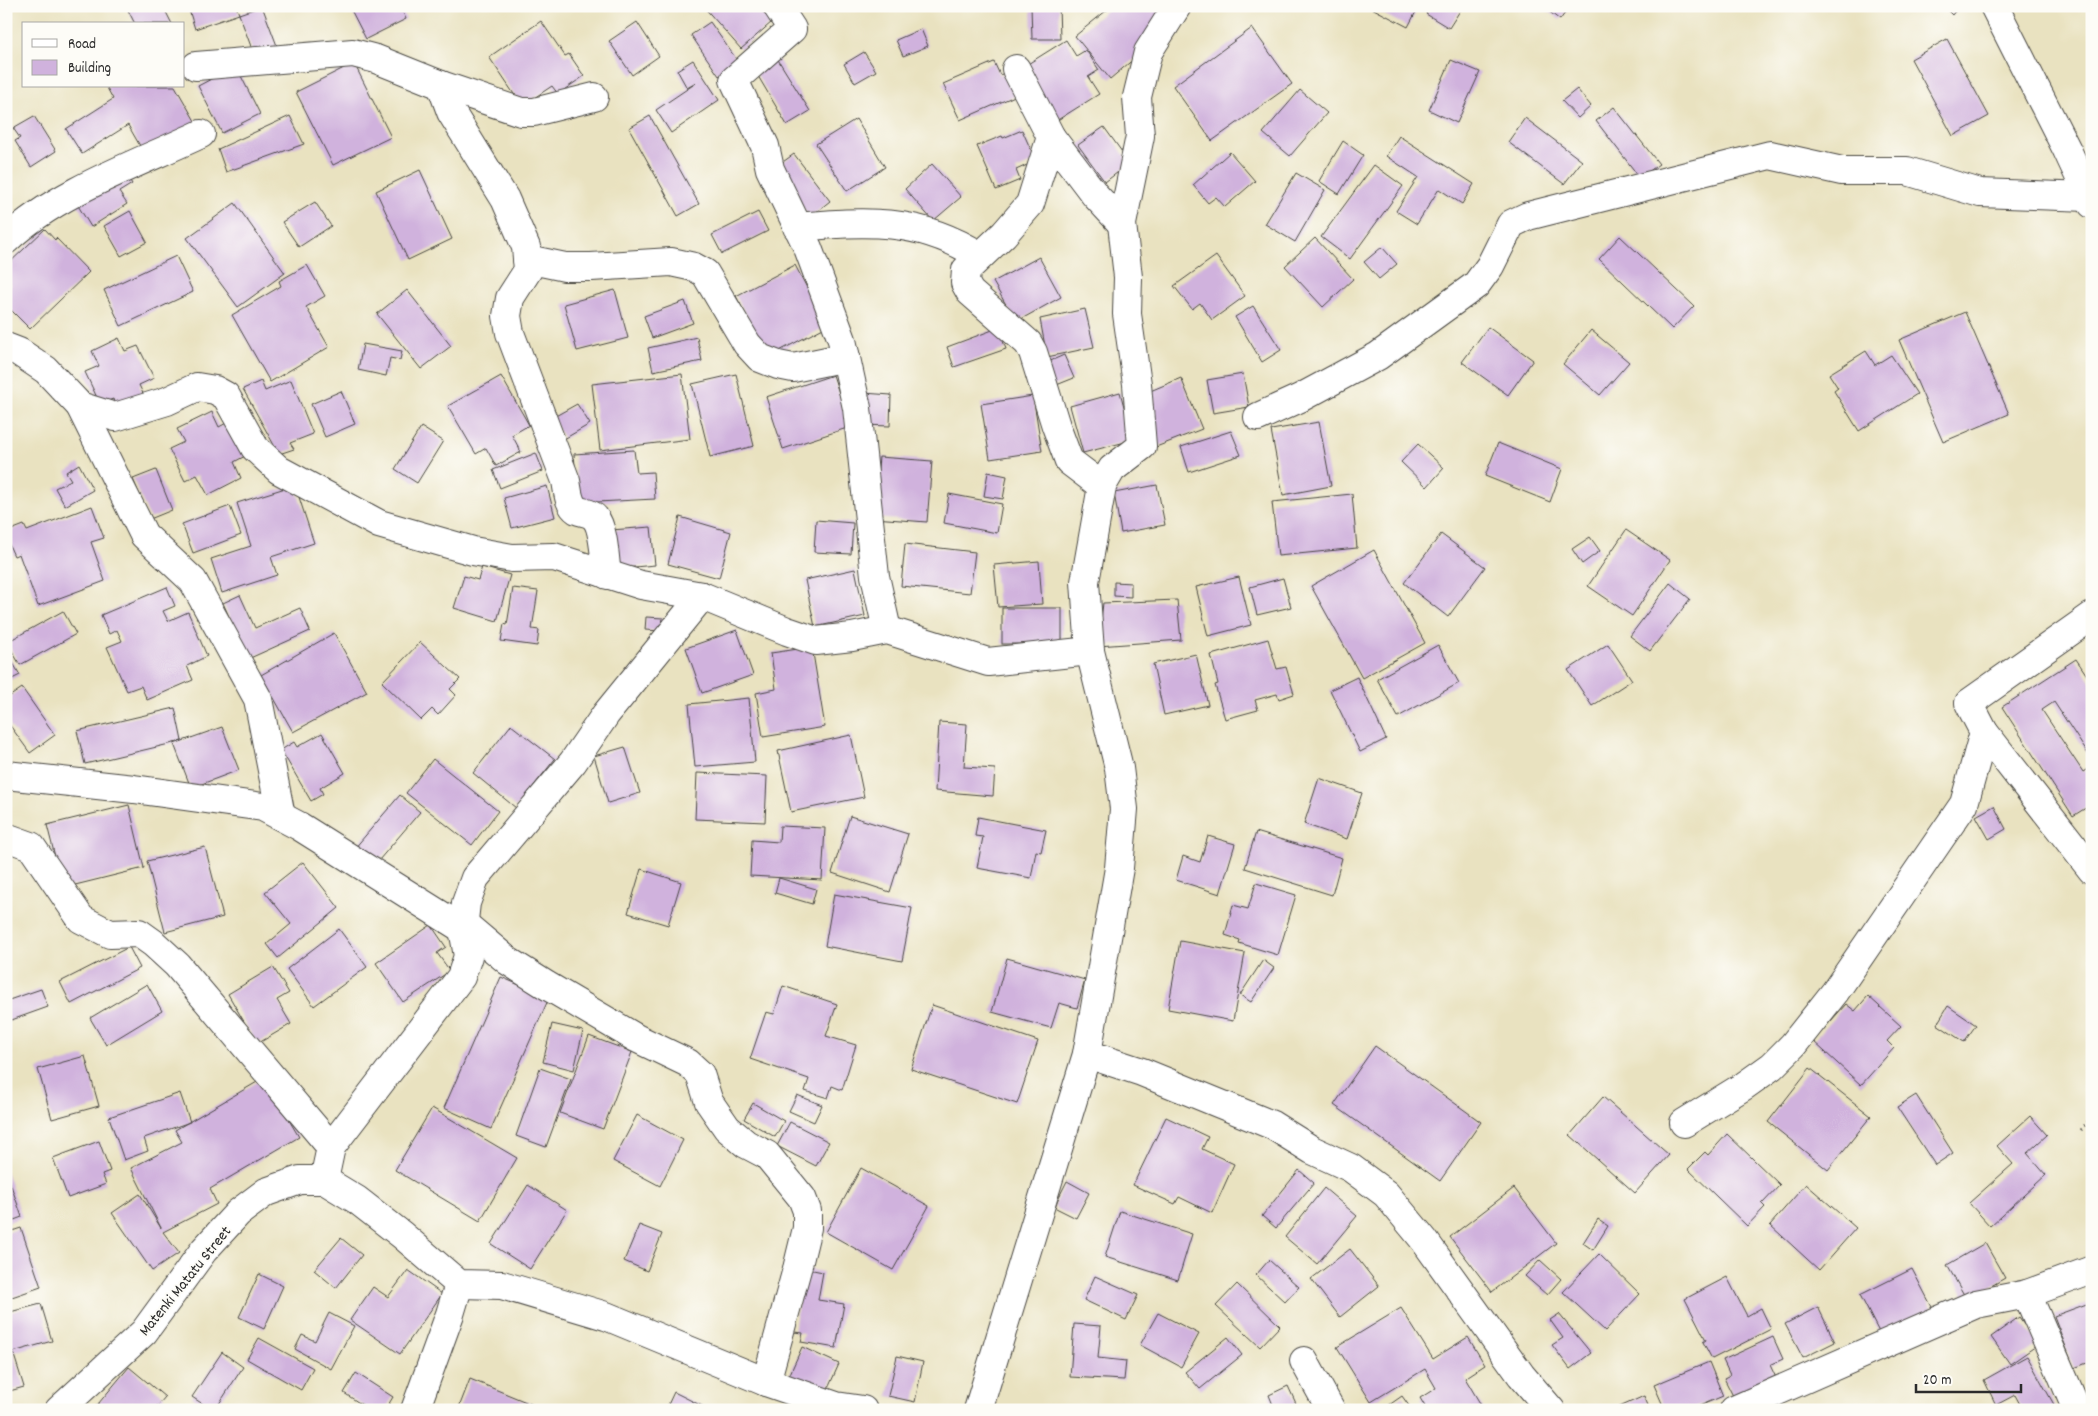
<svg xmlns="http://www.w3.org/2000/svg" width="2098" height="1416" viewBox="0 0 2098 1416" font-family="Dekko,sans-serif">
<style>
.building{fill:#d0b2dd}
.lines{fill:none;stroke-linecap:round;stroke-linejoin:round}
.street-casing{stroke:#484641;stroke-width:30}
.path{stroke:#484641;stroke-width:3;stroke-dasharray:1 4;stroke-linecap:butt}
.street{stroke:#fff;stroke-width:28}
.labels{text-anchor:middle;stroke-width:4;stroke-linejoin:round;paint-order:stroke}
.street-label{font-size:16px;fill:#2b2b2b;stroke:#fdfcf7}
</style>
<rect width="100%" height="100%" fill="#fdfcf7"/>
<filter id="ink" filterUnits="userSpaceOnUse"><feTurbulence type="fractalNoise" baseFrequency=".02" numOctaves="2"/><feDisplacementMap in="SourceGraphic" scale="10" xChannelSelector="R" yChannelSelector="G"/><feConvolveMatrix kernelMatrix="1 2 1 2 8 2 1 2 1" color-interpolation-filters="sRGB"/></filter>
<filter id="wash" filterUnits="userSpaceOnUse"><feTurbulence type="fractalNoise" baseFrequency=".0096" numOctaves="4" result="noise"/><feDisplacementMap in="SourceGraphic" scale="20" xChannelSelector="R" yChannelSelector="G"/><feGaussianBlur stdDeviation="1.12" result="paint"/><feColorMatrix in="noise" values="0 0 0 0 0 0 0 0 0 0 0 0 0 0 0 0 0 1.4 0 .05"/><feComposite in="paint" operator="in"/></filter>
<g filter="url(#wash)">
<rect width="100%" height="100%" fill="#e9e2c0"/>
<g id="blocks">
<g class="building">
<polygon points="126,6 163,6 172,24 135,24"/>
<polygon points="198,6 236,6 239,14 262,6 279,51 256,60 239,14 195,29 189,10"/>
<polygon points="349,6 400,6 406,19 366,39"/>
<polygon points="703,6 758,6 772,22 741,49"/>
<polygon points="1031,6 1059,6 1060,39 1032,39"/>
<polygon points="1112,6 1157,6 1173,26 1110,79 1075,36"/>
<polygon points="1368,6 1419,6 1408,27"/>
<polygon points="1431,6 1463,6 1449,28 1426,14"/>
<polygon points="1542,6 1570,6 1560,20"/>
<polygon points="1943,6 1959,6 1952,15"/>
<polygon points="541,21 565,56 569,54 584,76 558,94 552,86 522,106 489,57"/>
<polygon points="637,22 659,56 632,75 609,41"/>
<polygon points="710,22 739,63 719,76 691,35"/>
<polygon points="1252,28 1292,84 1212,141 1173,86"/>
<polygon points="921,29 928,46 903,56 896,40"/>
<polygon points="1947,39 1989,116 1953,136 1911,59"/>
<polygon points="1066,40 1076,56 1086,50 1099,70 1088,77 1099,94 1056,121 1023,67"/>
<polygon points="864,52 876,71 855,83 844,64"/>
<polygon points="777,58 810,111 787,125 755,71"/>
<polygon points="693,60 719,100 671,133 656,110 696,83 687,88 677,70"/>
<polygon points="1451,60 1480,72 1457,123 1429,110"/>
<polygon points="994,62 1000,75 1006,72 1017,95 960,120 943,84"/>
<polygon points="354,63 391,137 333,165 296,92"/>
<polygon points="236,66 260,114 222,133 198,86"/>
<polygon points="106,86 175,86 199,128 147,158 128,125 82,154 66,129 113,99"/>
<polygon points="1577,89 1591,106 1578,118 1562,101"/>
<polygon points="1300,90 1327,113 1290,156 1263,133"/>
<polygon points="1614,107 1659,164 1640,178 1596,121"/>
<polygon points="34,116 56,151 31,167 15,141 20,138 13,128"/>
<polygon points="290,116 304,144 226,172 218,149"/>
<polygon points="650,116 699,204 678,216 629,128"/>
<polygon points="1525,118 1582,161 1564,184 1508,142"/>
<polygon points="856,119 885,167 847,191 816,144"/>
<polygon points="1104,127 1130,163 1105,182 1078,145"/>
<polygon points="1022,130 1036,161 1016,170 1020,180 996,190 977,146 1002,136 1003,138"/>
<polygon points="1399,136 1474,184 1462,204 1439,189 1417,224 1396,211 1418,177 1386,156"/>
<polygon points="1343,141 1363,155 1339,194 1319,181"/>
<polygon points="1230,152 1255,181 1225,207 1216,197 1208,203 1193,185"/>
<polygon points="794,154 830,201 810,217 773,169"/>
<polygon points="932,164 961,197 933,221 905,189"/>
<polygon points="1374,165 1403,186 1350,259 1321,237"/>
<polygon points="420,170 452,239 408,260 376,191"/>
<polygon points="125,173 132,184 119,192 127,204 91,227 77,204"/>
<polygon points="1296,173 1325,190 1295,242 1265,224"/>
<polygon points="315,202 331,226 299,247 282,222"/>
<polygon points="235,203 285,273 238,307 187,238"/>
<polygon points="130,211 147,242 121,256 104,226"/>
<polygon points="758,212 768,231 722,254 712,235"/>
<polygon points="45,229 55,240 56,238 89,272 30,329 6,305 6,289 11,285 6,280 6,266"/>
<polygon points="1620,236 1694,306 1672,329 1599,259"/>
<polygon points="1315,238 1353,279 1323,307 1285,266"/>
<polygon points="1382,247 1397,264 1379,279 1364,262"/>
<polygon points="176,256 193,292 121,326 104,290"/>
<polygon points="1216,256 1245,296 1212,320 1200,303 1192,309 1174,286"/>
<polygon points="1039,257 1061,297 1016,322 993,282"/>
<polygon points="307,265 325,296 306,307 329,347 270,382 232,315 281,286 279,281"/>
<polygon points="795,265 827,326 768,357 736,296"/>
<polygon points="407,290 451,346 421,369 377,314"/>
<polygon points="615,290 628,338 577,351 564,304"/>
<polygon points="685,301 693,323 652,338 644,316"/>
<polygon points="1253,306 1281,350 1262,362 1235,317"/>
<polygon points="1085,309 1094,347 1047,357 1040,319"/>
<polygon points="1965,312 2009,414 1943,442 1899,340"/>
<polygon points="1488,327 1533,360 1508,395 1462,362"/>
<polygon points="998,328 1006,349 954,367 947,347"/>
<polygon points="1591,330 1629,362 1600,395 1563,364"/>
<polygon points="697,337 702,361 653,371 648,348"/>
<polygon points="119,338 125,351 138,346 154,378 139,385 146,400 119,413 113,399 100,404 85,372 99,366 92,351"/>
<polygon points="363,344 402,351 400,360 390,358 386,376 358,370"/>
<polygon points="1866,351 1875,365 1891,355 1917,394 1859,431 1834,391 1838,388 1829,374"/>
<polygon points="1064,355 1074,378 1049,388 1039,366"/>
<polygon points="682,374 690,439 600,450 592,384"/>
<polygon points="736,374 754,446 710,457 692,384"/>
<polygon points="1243,374 1249,407 1213,413 1207,380"/>
<polygon points="833,375 850,427 783,449 766,397"/>
<polygon points="501,376 529,425 512,435 521,452 496,466 486,448 476,454 448,406"/>
<polygon points="1181,378 1202,429 1156,447 1141,410 1153,405 1148,392"/>
<polygon points="291,380 313,434 290,443 294,449 279,454 243,389 261,381 265,391"/>
<polygon points="341,391 355,424 325,437 311,404"/>
<polygon points="1120,392 1133,440 1083,453 1070,406"/>
<polygon points="864,393 891,395 890,426 863,425"/>
<polygon points="1033,396 1042,451 990,459 981,404"/>
<polygon points="577,404 590,424 564,439 552,418"/>
<polygon points="212,412 219,427 230,421 247,455 234,462 241,478 208,495 197,475 185,481 169,449 184,442 177,429"/>
<polygon points="1319,422 1331,486 1283,495 1271,430"/>
<polygon points="421,427 443,441 417,483 395,469"/>
<polygon points="1231,431 1241,455 1189,472 1181,447"/>
<polygon points="1498,443 1562,469 1550,502 1485,476"/>
<polygon points="1418,444 1444,468 1427,487 1401,462"/>
<polygon points="634,450 637,473 653,472 655,499 578,503 574,454"/>
<polygon points="536,453 543,471 500,488 493,470"/>
<polygon points="879,457 932,461 927,522 874,518"/>
<polygon points="79,464 93,490 65,506 55,488 71,480 66,472"/>
<polygon points="156,470 172,510 150,519 133,479"/>
<polygon points="988,472 1007,476 1003,499 984,496"/>
<polygon points="295,485 314,543 271,557 277,575 222,593 211,559 251,546 237,503"/>
<polygon points="1157,485 1165,525 1121,533 1114,493"/>
<polygon points="547,486 555,517 512,528 504,498"/>
<polygon points="949,494 1002,504 997,533 944,523"/>
<polygon points="1352,494 1357,548 1278,556 1272,502"/>
<polygon points="92,506 104,538 91,542 105,581 38,606 19,554 14,556 6,538 6,532 24,525 27,531"/>
<polygon points="230,506 241,535 193,553 182,524"/>
<polygon points="680,517 731,532 719,578 668,564"/>
<polygon points="816,520 853,523 851,554 814,552"/>
<polygon points="651,527 655,565 614,569 611,530"/>
<polygon points="1626,530 1670,560 1632,616 1588,586"/>
<polygon points="1441,534 1485,567 1448,617 1404,583"/>
<polygon points="1590,537 1600,551 1582,564 1572,549"/>
<polygon points="905,544 975,552 970,593 901,586"/>
<polygon points="1374,550 1425,643 1362,678 1311,586"/>
<polygon points="1039,561 1042,604 998,607 994,565"/>
<polygon points="482,567 510,575 497,621 454,608 464,576 478,580"/>
<polygon points="855,569 865,616 815,627 805,580"/>
<polygon points="1239,577 1251,625 1208,636 1196,587"/>
<polygon points="1283,578 1291,607 1257,615 1250,587"/>
<polygon points="1114,582 1131,583 1131,597 1114,596"/>
<polygon points="1670,583 1690,599 1650,651 1630,636"/>
<polygon points="167,587 175,606 163,611 168,621 188,612 207,656 187,666 193,680 147,700 141,686 127,691 107,647 122,641 117,630 109,634 101,615"/>
<polygon points="513,588 538,591 532,629 539,630 537,646 501,641 504,624 507,625"/>
<polygon points="240,595 255,628 300,608 310,631 248,659 223,603"/>
<polygon points="1177,600 1181,640 1098,646 1103,603"/>
<rect x="1002" y="608" width="60" height="36"/>
<polygon points="63,611 76,634 20,665 7,642"/>
<polygon points="646,617 663,618 661,631 645,630"/>
<polygon points="737,630 753,675 702,693 686,648"/>
<polygon points="334,633 367,692 293,732 261,675"/>
<polygon points="1268,639 1277,669 1286,667 1294,694 1279,699 1277,694 1255,700 1258,710 1225,719 1215,685 1218,684 1211,655"/>
<polygon points="420,642 460,679 450,689 456,695 438,715 432,709 421,720 382,682"/>
<polygon points="1608,644 1632,680 1592,706 1568,670"/>
<polygon points="1438,645 1459,683 1398,717 1377,679"/>
<polygon points="812,647 825,727 763,737 756,693 776,689 771,653"/>
<polygon points="6,651 20,675 6,682"/>
<polygon points="1196,654 1208,705 1164,715 1153,664"/>
<polygon points="2076,659 2092,683 2092,760 2054,702 2042,710 2083,772 2092,766 2092,804 2073,816 2002,707"/>
<polygon points="1357,677 1386,739 1360,752 1330,690"/>
<polygon points="22,688 55,735 30,753 6,720 6,699"/>
<polygon points="749,698 755,762 695,767 689,704"/>
<polygon points="175,708 182,741 85,764 77,731"/>
<polygon points="939,722 967,724 964,767 995,769 993,796 935,791"/>
<polygon points="511,725 555,759 516,808 473,773"/>
<polygon points="222,727 239,770 191,788 174,744"/>
<polygon points="322,733 345,773 320,788 323,794 311,801 281,750 294,742 297,747"/>
<polygon points="851,735 864,797 791,812 778,751"/>
<polygon points="625,747 640,793 608,803 594,756"/>
<polygon points="433,759 498,811 472,845 406,793"/>
<polygon points="697,773 767,776 765,822 695,819"/>
<polygon points="1319,778 1362,793 1347,839 1304,824"/>
<polygon points="400,795 420,812 373,867 354,849"/>
<polygon points="129,805 144,868 63,888 47,825"/>
<polygon points="1994,806 2006,829 1989,839 1976,816"/>
<polygon points="850,816 908,834 890,892 832,873"/>
<polygon points="978,817 1046,830 1041,852 1036,851 1031,878 977,868 983,837 975,836"/>
<polygon points="780,826 825,828 822,880 750,876 752,840 779,842"/>
<polygon points="1256,832 1342,858 1332,895 1245,868"/>
<polygon points="1208,836 1235,844 1220,894 1176,880 1183,856 1200,862"/>
<polygon points="205,847 223,917 165,932 147,861"/>
<polygon points="303,862 339,908 278,958 267,944 291,924 265,892"/>
<polygon points="641,869 681,882 668,925 628,913"/>
<polygon points="779,878 816,889 812,904 775,893"/>
<polygon points="1256,883 1296,895 1278,955 1239,943 1240,940 1225,935 1233,905 1248,909"/>
<polygon points="834,894 912,908 902,961 825,946"/>
<polygon points="431,925 446,947 437,953 450,971 403,1002 376,963"/>
<polygon points="339,929 367,967 314,1006 287,969"/>
<polygon points="1180,941 1245,953 1233,1021 1168,1009"/>
<polygon points="129,947 140,968 71,1004 60,982"/>
<polygon points="1007,958 1085,980 1077,1008 1059,1003 1051,1028 992,1012"/>
<polygon points="1263,960 1274,968 1251,1002 1240,995"/>
<polygon points="273,967 289,993 277,1000 291,1024 257,1044 228,994"/>
<polygon points="501,977 549,998 491,1129 444,1108"/>
<polygon points="147,984 162,1011 106,1045 90,1018"/>
<polygon points="783,986 837,1004 826,1036 856,1045 842,1090 832,1086 828,1098 805,1091 809,1079 750,1059 766,1012 774,1014"/>
<polygon points="41,989 48,1007 6,1022 6,1001"/>
<polygon points="1868,996 1901,1026 1887,1041 1894,1048 1861,1085 1813,1041 1846,1004 1855,1011"/>
<polygon points="932,1005 1038,1041 1017,1104 911,1069"/>
<polygon points="1948,1006 1976,1025 1964,1042 1937,1024"/>
<polygon points="552,1024 583,1031 574,1070 543,1062"/>
<polygon points="589,1036 632,1052 603,1129 560,1113"/>
<polygon points="1375,1046 1481,1122 1440,1181 1334,1105"/>
<polygon points="85,1056 99,1106 52,1119 38,1069"/>
<polygon points="540,1068 571,1079 546,1147 516,1136"/>
<polygon points="1810,1068 1871,1116 1828,1170 1768,1122"/>
<polygon points="264,1078 299,1137 210,1189 217,1204 163,1232 179,1253 152,1271 112,1213 140,1194 161,1228 131,1168 182,1142 175,1130"/>
<polygon points="180,1093 190,1122 144,1138 148,1151 124,1160 109,1117"/>
<polygon points="797,1095 822,1105 814,1122 789,1111"/>
<polygon points="1916,1095 1953,1153 1935,1165 1897,1107"/>
<polygon points="1603,1097 1669,1155 1635,1193 1570,1135"/>
<polygon points="753,1103 784,1121 775,1137 744,1119"/>
<polygon points="432,1108 517,1158 480,1221 395,1170"/>
<polygon points="637,1115 683,1140 660,1186 613,1161"/>
<polygon points="2030,1116 2047,1135 2027,1153 2046,1175 1990,1226 1969,1203 2013,1164 1997,1146"/>
<polygon points="1166,1117 1208,1137 1202,1149 1234,1164 1212,1213 1179,1197 1175,1204 1133,1185"/>
<polygon points="790,1122 829,1142 816,1166 777,1146"/>
<polygon points="1727,1134 1780,1185 1762,1204 1765,1207 1747,1226 1688,1169 1705,1152 1708,1155"/>
<polygon points="99,1141 110,1171 102,1174 106,1184 68,1198 53,1158"/>
<polygon points="861,1168 929,1206 893,1270 826,1232"/>
<polygon points="1299,1170 1314,1183 1276,1228 1262,1216"/>
<polygon points="6,1171 22,1217 6,1223"/>
<polygon points="1067,1181 1089,1193 1076,1218 1054,1207"/>
<polygon points="1806,1184 1856,1228 1819,1270 1770,1225"/>
<polygon points="528,1185 567,1210 530,1269 491,1244"/>
<polygon points="1324,1188 1357,1216 1317,1264 1285,1237"/>
<polygon points="1514,1188 1556,1243 1492,1292 1450,1237"/>
<polygon points="1120,1211 1192,1234 1178,1280 1105,1257"/>
<polygon points="1598,1219 1608,1226 1593,1250 1583,1243"/>
<polygon points="639,1225 662,1234 647,1271 624,1261"/>
<polygon points="21,1228 41,1287 6,1299 6,1233"/>
<polygon points="341,1238 362,1255 336,1288 314,1270"/>
<polygon points="1985,1243 2005,1278 1967,1300 1947,1265"/>
<polygon points="1350,1249 1379,1286 1340,1317 1311,1279"/>
<polygon points="1599,1254 1640,1294 1605,1331 1563,1292"/>
<polygon points="1269,1260 1299,1287 1285,1302 1256,1275"/>
<polygon points="1540,1260 1561,1279 1547,1295 1525,1276"/>
<polygon points="803,1268 823,1272 818,1300 844,1304 836,1348 801,1342 803,1333 794,1332"/>
<polygon points="1912,1269 1933,1309 1881,1336 1860,1295"/>
<polygon points="408,1270 442,1294 400,1354 350,1320 373,1287 388,1297"/>
<polygon points="259,1274 283,1286 264,1329 239,1317"/>
<polygon points="1095,1276 1138,1295 1126,1320 1084,1300"/>
<polygon points="1727,1277 1747,1316 1761,1308 1771,1329 1712,1359 1703,1342 1706,1340 1685,1299"/>
<polygon points="1237,1284 1280,1326 1260,1347 1216,1306"/>
<polygon points="2092,1302 2092,1361 2074,1368 2054,1316"/>
<polygon points="41,1304 52,1341 13,1352 24,1387 6,1392 6,1313"/>
<polygon points="1818,1307 1835,1342 1803,1358 1785,1324"/>
<polygon points="1401,1308 1433,1359 1468,1337 1485,1365 1465,1378 1484,1410 1427,1410 1420,1398 1436,1388 1425,1369 1371,1402 1337,1347"/>
<polygon points="329,1313 354,1326 331,1369 295,1349 302,1335 315,1341"/>
<polygon points="1158,1313 1199,1334 1181,1367 1140,1345"/>
<polygon points="1559,1314 1591,1353 1570,1369 1552,1345 1563,1338 1550,1320"/>
<polygon points="2019,1317 2039,1344 2010,1364 1991,1337"/>
<polygon points="1074,1324 1101,1326 1098,1358 1126,1361 1124,1380 1070,1377"/>
<polygon points="1228,1337 1242,1355 1200,1389 1185,1372"/>
<polygon points="1773,1337 1783,1359 1770,1365 1777,1380 1735,1400 1724,1378 1730,1375 1723,1360"/>
<polygon points="259,1338 313,1368 301,1390 247,1359"/>
<polygon points="802,1347 839,1364 826,1393 789,1376"/>
<polygon points="222,1352 243,1367 215,1410 212,1410 192,1397"/>
<polygon points="897,1356 923,1362 915,1402 888,1396"/>
<polygon points="2027,1356 2057,1410 2023,1410 2015,1395 1996,1405 1984,1380"/>
<polygon points="1709,1362 1723,1396 1690,1410 1665,1410 1654,1385"/>
<polygon points="129,1367 165,1397 154,1410 93,1410"/>
<polygon points="356,1373 393,1397 385,1410 370,1410 344,1393"/>
<polygon points="470,1379 536,1406 535,1410 458,1410"/>
<polygon points="1288,1386 1299,1410 1275,1410 1269,1395"/>
<polygon points="674,1392 710,1410 669,1410 666,1409"/>
<polygon points="1402,1396 1412,1410 1382,1410"/>
<polygon points="1644,1396 1650,1410 1613,1410"/>
</g>
</g>
</g>
<g filter="url(#ink)">
<use href="#blocks" fill-opacity="0" stroke="#484641" stroke-width="1"/>
<g class="lines">
<defs>
<g id="street">
<polyline points="777,6 792,29 734,80 765,146 770,169 808,248 842,340 857,408 875,576 887,630"/>
<polyline points="1994,6 2067,150 2092,204"/>
<polyline points="196,66 353,53 376,59 441,85 521,112 534,112 594,97"/>
<polyline points="1016,69 1051,137 1095,195 1122,224"/>
<path d="M441,85L451,112L505,199L526,247L528,270L510,298L507,316L510,333L566,481C568,490 568,504 577,510C583,513 590,512 595,518C604,528 605,562 607,575"/>
<polyline points="1051,137 1030,204 1004,234 966,270 965,283 970,292 1028,343 1033,352 1056,426 1069,461 1102,486"/>
<path d="M797,227C866,221 919,217 980,256"/>
<path d="M6,240C58,191 137,164 201,134"/>
<polyline points="527,259 565,267 591,267 671,262 694,267 705,273 747,344 760,358 778,365 793,368 846,357"/>
<polyline points="6,347 19,352 46,370 80,406 144,535 193,581 258,699 281,816"/>
<polyline points="80,406 115,417 167,401 197,387 215,390 226,396 255,448 279,470 379,524 473,551 512,558 554,557 641,585 702,596 787,631 816,641 852,637 887,630 988,662 1090,651"/>
<polyline points="1258,417 1300,398 1378,356 1476,285 1490,266 1511,224 1528,216 1770,155 1842,171 1907,171 1980,193 2089,197"/>
<polyline points="2092,616 1969,703 1984,732 2092,870"/>
<polyline points="6,775 134,789 263,807 299,826 463,929"/>
<polyline points="6,837 31,846 81,919 110,934 139,933 153,943 177,965 331,1147"/>
<polyline points="463,923 508,961 546,985 636,1038 688,1063 700,1074 709,1102 727,1128 746,1144 767,1155 802,1198 807,1211 807,1228 797,1269 766,1382"/>
<polyline points="1087,1054 1142,1072 1272,1125 1312,1150 1351,1168 1386,1194 1424,1240 1521,1375 1551,1410"/>
<polyline points="1684,1123 1744,1086 1772,1066 1793,1045 1835,992 1964,804 1984,732"/>
<polyline points="324,1180 331,1147 461,977 468,956 463,929 466,903 475,878 573,762 606,714 702,596"/>
<polyline points="2027,1294 2077,1410"/>
<polyline points="1304,1361 1331,1410"/>
<polyline points="59,1410 144,1332 204,1250 238,1213 266,1192 300,1180 324,1180 357,1200 402,1235 459,1284 502,1285 606,1316 766,1382 836,1406 863,1410"/>
<polyline points="415,1410 450,1314 459,1284"/>
<polyline points="978,1410 1087,1054 1119,868 1124,809 1119,768 1090,651 1085,582 1102,486 1112,469 1142,446 1137,384 1127,314 1128,277 1122,224 1140,136 1137,97 1148,52 1177,6"/>
<polyline points="1734,1410 1976,1304 2027,1294 2092,1270"/>
</g>
</defs>
<use href="#street" class="street-casing"/>
<polyline class="path" points="2081,1130 2092,1116"/>
<use href="#street" class="street"/>
</g>
</g>
<g class="labels">
<g class="street-label">
<text transform="translate(184 1280) rotate(-51)" y="6">Matenki Matatu Street</text>
</g>
</g>
<rect width="2098" height="1416" fill="none" stroke="#fdfcf7" stroke-width="25"/>
<rect x="22" y="22" width="162" height="65" fill="#fdfcf7" stroke="#a9a8a5"/>
<rect x="32" y="39" width="25" height="8" fill="#ffffff" stroke="#a9a8a5"/>
<text x="68" y="48" font-size="15" fill="#2b2b2b">Road</text>
<rect x="32" y="60" width="25" height="15" fill="#d0b2dd" stroke="#a9a8a5"/>
<text x="68" y="72" font-size="15" fill="#2b2b2b">Building</text>
<path d="M1916 1384v8h105v-8" fill="none" stroke="#2b2b2b" stroke-width="2.5"/>
<text x="1923" y="1384" font-size="15" fill="#2b2b2b" stroke="#fdfcf7" stroke-width="4" paint-order="stroke">20 m</text>
</svg>
